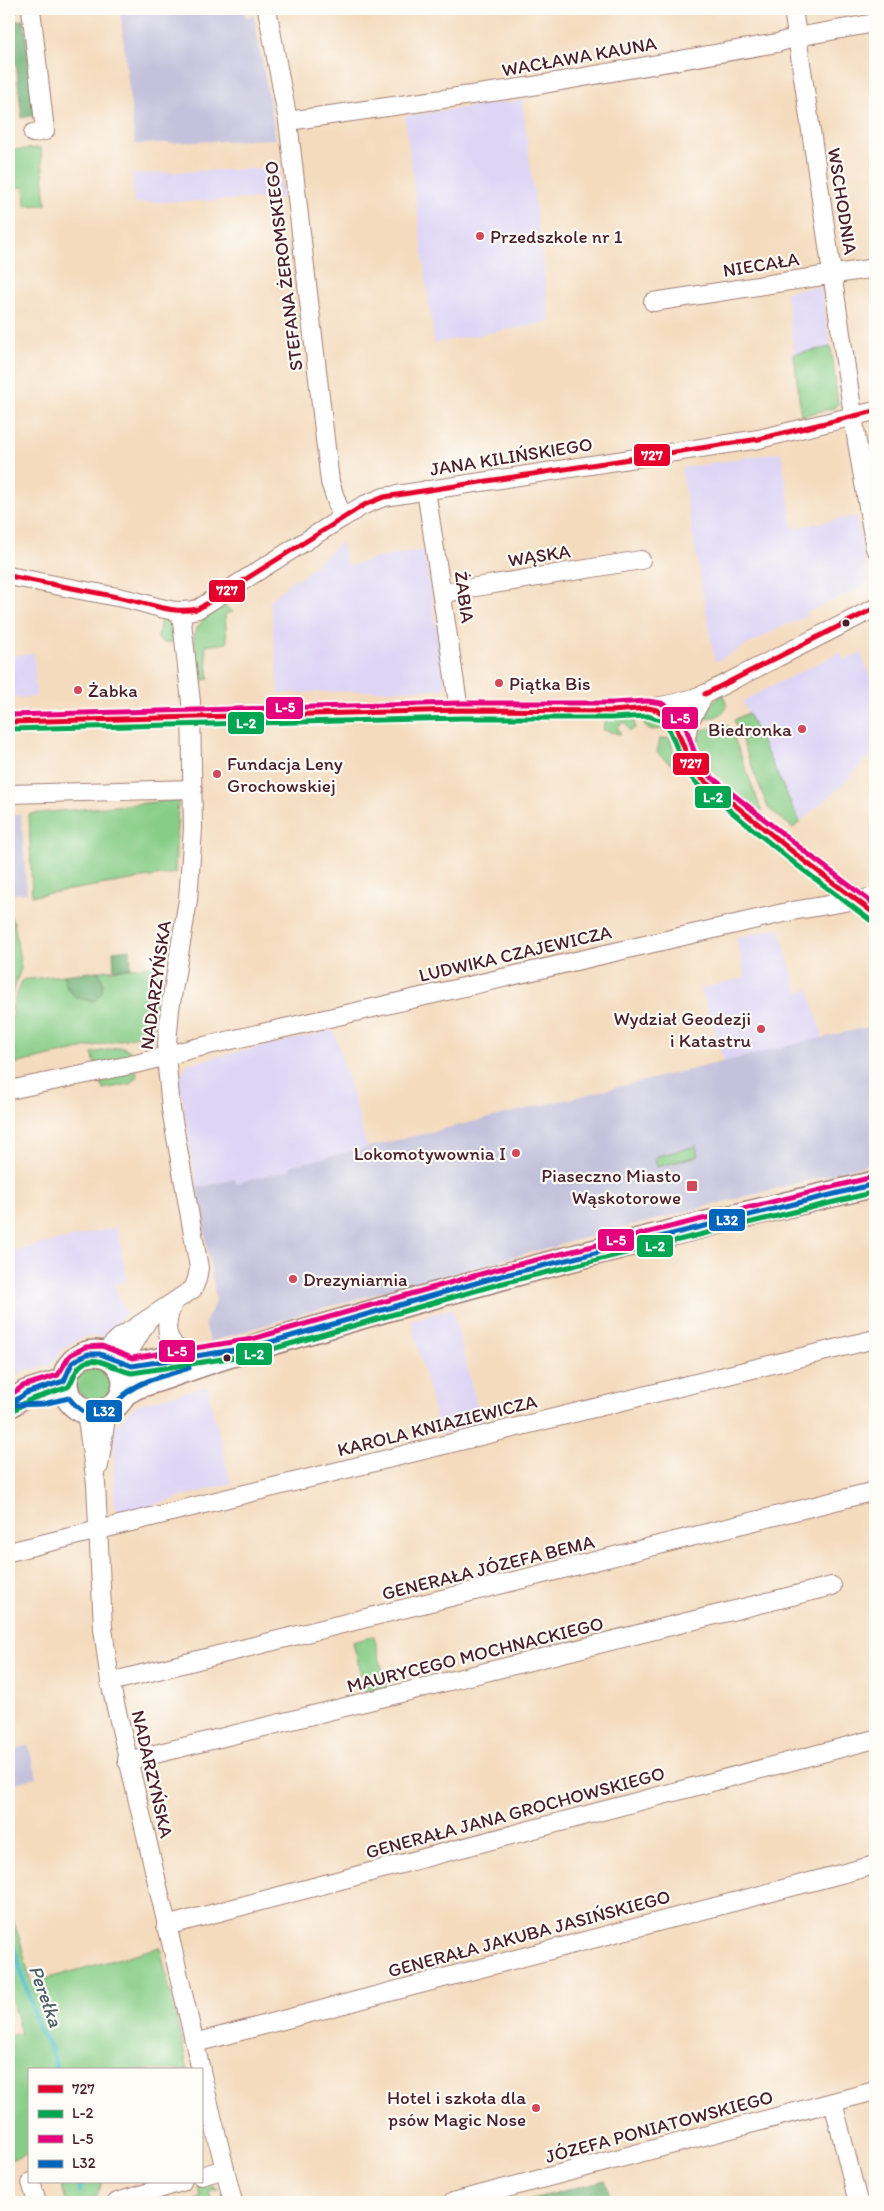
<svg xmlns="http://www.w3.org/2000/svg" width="884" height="2211" viewBox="0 0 884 2211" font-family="Itim,sans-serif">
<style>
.built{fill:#ded5f5}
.industrial{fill:#c3c1db}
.green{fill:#88cd87;stroke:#697659}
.forest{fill:#6eb074;stroke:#5c6850}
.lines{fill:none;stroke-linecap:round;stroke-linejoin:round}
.stream{stroke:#4fbdc6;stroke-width:5}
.street-casing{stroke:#9f7d74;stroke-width:20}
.secondary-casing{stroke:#9f7d74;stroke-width:28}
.street{stroke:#fff;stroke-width:18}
.secondary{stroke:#fff;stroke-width:25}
.bus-1-casing{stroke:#fdfcf7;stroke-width:9}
.bus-2-casing{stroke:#fdfcf7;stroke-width:9}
.bus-3-casing{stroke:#fdfcf7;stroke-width:9}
.bus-4-casing{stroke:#fdfcf7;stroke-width:9}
.bus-1{stroke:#e4002b;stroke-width:5}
.bus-2{stroke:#00a651;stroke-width:5}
.bus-3{stroke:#e5007d;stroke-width:5}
.bus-4{stroke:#0065bd;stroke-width:5}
.poi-dot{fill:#d1495b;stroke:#fdfcf7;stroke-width:2}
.bus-dot{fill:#4a1f2b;stroke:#fdfcf7;stroke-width:2}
.labels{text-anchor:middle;stroke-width:4.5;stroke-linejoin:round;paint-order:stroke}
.street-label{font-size:19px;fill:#4a1f2b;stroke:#fdfcf7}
.poi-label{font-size:19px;fill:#4a1f2b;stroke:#fdfcf7;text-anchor:start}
.water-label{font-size:20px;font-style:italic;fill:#4c5e69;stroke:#fdfcf7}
.line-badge{stroke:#fdfcf7;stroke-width:2}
.badge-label{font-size:14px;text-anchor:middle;font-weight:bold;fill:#fff}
</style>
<rect width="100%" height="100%" fill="#fdfcf7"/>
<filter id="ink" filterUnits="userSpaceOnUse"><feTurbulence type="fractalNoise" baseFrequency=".02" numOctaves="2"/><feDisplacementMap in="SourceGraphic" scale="10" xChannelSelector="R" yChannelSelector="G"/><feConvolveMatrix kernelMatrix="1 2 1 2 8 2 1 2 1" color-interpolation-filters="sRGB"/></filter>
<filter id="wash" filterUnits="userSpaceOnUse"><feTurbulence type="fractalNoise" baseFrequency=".0096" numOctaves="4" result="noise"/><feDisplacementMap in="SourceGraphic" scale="20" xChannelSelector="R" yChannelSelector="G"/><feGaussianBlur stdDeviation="1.12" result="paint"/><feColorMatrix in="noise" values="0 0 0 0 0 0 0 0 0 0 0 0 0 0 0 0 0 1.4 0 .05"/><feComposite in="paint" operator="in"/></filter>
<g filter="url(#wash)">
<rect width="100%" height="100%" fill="#f4dbbe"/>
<g class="built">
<polygon points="522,100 550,322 434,343 405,116"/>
<polygon points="279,168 283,198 134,203 132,174"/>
<polygon points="821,286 831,347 794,354 786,292"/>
<polygon points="781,452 793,528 856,516 868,580 863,587 805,613 806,617 783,626 715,662 681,468"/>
<polygon points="341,542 348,566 377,558 424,550 446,689 279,693 270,601 294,578 297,581"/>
<polygon points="840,652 844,660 861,653 875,689 875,749 845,783 800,822 742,701"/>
<polygon points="34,653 36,697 9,698 9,656"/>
<polygon points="779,928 798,992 809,989 823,1038 724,1062 701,989 746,977 736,938"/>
<polygon points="334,1030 367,1147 290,1166 290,1170 236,1183 234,1179 197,1188 179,1080 187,1064"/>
<polygon points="117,1227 127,1281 114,1284 126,1313 105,1337 86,1336 65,1347 52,1364 9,1376 9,1252"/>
<polygon points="452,1309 482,1425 440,1435 411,1320"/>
<polygon points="207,1386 231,1483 122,1514 114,1507 114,1427 136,1405"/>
</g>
<g class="industrial">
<polygon points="120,9 244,9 246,18 254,15 276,139 135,144"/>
<polygon points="21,814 27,893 9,894 9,816"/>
<polygon points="875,1025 875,1163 557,1245 557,1247 535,1251 301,1314 210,1342 205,1323 216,1300 197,1188 235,1179 236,1183 290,1170 290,1166"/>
<polygon points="28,1745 37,1777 9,1785 9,1751"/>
</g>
<g class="green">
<polygon points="41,148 46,205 25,206 24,187 9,188 9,150"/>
<polygon points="831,347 838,404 834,408 801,416 794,354"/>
<path d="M226,607L233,612L225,614L227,643L205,646L209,679L199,681L194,636C197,623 212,609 226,607Z"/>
<polygon points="161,615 171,624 174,642 164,643 158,639"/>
<path d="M723,694L727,706C723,717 712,717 702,720L711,704Z"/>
<polygon points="748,713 800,822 793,828 768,808 734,720"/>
<polygon points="643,716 652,717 665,729 649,730 645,726"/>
<polygon points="634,717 635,728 630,731 625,722 617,727 621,733 619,734 603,730 604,723 608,719"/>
<path d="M722,725H727L730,727L762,812C736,791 696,770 699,731Z"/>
<polygon points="670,738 677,765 675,767 657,753 660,739"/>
<polygon points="178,800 175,873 32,896 29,814"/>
<polygon points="9,915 14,922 21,968 9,1003"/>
<polygon points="163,965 152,1030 147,1034 10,1065 9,1025 11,1019 9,1019 12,1018 14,1012 11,1011 22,980 63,975 67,989 104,984 98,971"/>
<polygon points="122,1047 129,1050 132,1056 95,1064 92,1053"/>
<polygon points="136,1070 137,1076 130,1084 103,1089 101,1081 103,1078"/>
<polygon points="696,1146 698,1156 657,1167 655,1157"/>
<circle cx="94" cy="1381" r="19"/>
<polygon points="374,1636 387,1689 366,1695 353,1642"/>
<polygon points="9,1910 20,1940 31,1983 160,1947 188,2070 29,2070 29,2154 9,2160 9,2036 21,2033 9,1993"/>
<polygon points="61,2182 103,2182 96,2197 78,2202 66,2202"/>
<polygon points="212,2185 218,2189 209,2191 211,2201 217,2200 217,2202 195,2202 195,2200 201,2198 198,2187"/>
</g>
<g class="forest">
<polygon points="24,20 35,115 22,118 16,63 9,63 9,22"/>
<polygon points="130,949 131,968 114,969 113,951"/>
<path d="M98,971C104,984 106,991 94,1001C74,1000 69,994 63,975Z"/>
<polygon points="605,2180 612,2202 521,2202"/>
</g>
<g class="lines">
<g class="stream">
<polyline points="9,1932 38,2026 52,2051 56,2070"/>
<polyline points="78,2182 80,2191"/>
</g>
</g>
</g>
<g filter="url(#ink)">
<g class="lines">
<defs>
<g id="street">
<polyline points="31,9 45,131 33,133"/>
<polyline points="267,9 288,121 330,482 342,518"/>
<polyline points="793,9 857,442 875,548"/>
<polyline points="288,121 527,87 777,43 797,37 875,23"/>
<polyline points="653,302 875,268"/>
<polyline points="426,490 459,710"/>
<path d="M9,576C48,584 87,591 127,599C151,604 173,616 198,609L342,518L364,505L384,497L759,439L875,411"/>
<polyline points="443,594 464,589 641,560"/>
<path d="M655,709C691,726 678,752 700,777L803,860L875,914"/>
<path d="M9,722C159,719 308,713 458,710C496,709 534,708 572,709C620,710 659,712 705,694L875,608"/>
<polyline points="685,743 689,722 705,694"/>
<polyline points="9,794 193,789"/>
<polyline points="9,1090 140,1063 191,1049 360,1011 792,911 875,897"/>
<path d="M173,1303C164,1327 163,1340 187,1356"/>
<polyline points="102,1354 119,1338 193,1289 197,1279 199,1268 171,1109 166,1055 170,1009 188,900 193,829 191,702 181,613"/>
<polyline points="118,1363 132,1347 148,1320"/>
<polyline points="86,1412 96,1484 103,1628 110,1682 201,2070"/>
<polyline points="99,1466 107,1411"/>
<polyline points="9,1552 875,1339"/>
<polyline points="110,1682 875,1491"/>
<polyline points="127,1761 832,1586"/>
<polyline points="166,1926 875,1739"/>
<polyline points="195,2043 875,1865"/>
<polyline points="201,2071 233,2202"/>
<polyline points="833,2102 858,2202"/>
<polyline points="201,2176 225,2169"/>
<polyline points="31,2182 37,2202"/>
<polyline points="117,2202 182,2182"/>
<polyline points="453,2202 875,2091"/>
</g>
<g id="secondary">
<circle cx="95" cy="1383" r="30"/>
<polyline points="118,1363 133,1366 185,1356"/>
<path d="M124,1393L136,1386C172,1375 206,1361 242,1351C451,1288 662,1233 875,1184"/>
<polyline points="9,1405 26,1393 64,1381"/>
</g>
</defs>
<use href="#street" class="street-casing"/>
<use href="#secondary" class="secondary-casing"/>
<use href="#street" class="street"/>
<use href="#secondary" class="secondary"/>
<defs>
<g id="bus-1">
<path d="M9,576C48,584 87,590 126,599C151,604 172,614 198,609L364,505L384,497L759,439L875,411"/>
<polyline points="705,694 875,608"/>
<polyline points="9,722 460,710 612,711 648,708 657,710 674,722 689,760 700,777 803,860 875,914"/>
</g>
<g id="bus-2">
<polyline points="9,729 461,718 612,718 648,716 662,721 668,727 687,772 695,782 798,866 870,920"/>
<path d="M13,1411L29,1400L68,1387C73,1381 74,1372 80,1366C95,1351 116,1371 132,1373L255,1354L499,1284L875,1192"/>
</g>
<g id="bus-3">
<polyline points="9,715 460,703 612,703 648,701 661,703 671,709 680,718 686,728 696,757 705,772 808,854 875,905"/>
<polyline points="9,1396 23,1386 58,1375 70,1355 86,1347 102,1346 132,1358 252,1339 495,1270 873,1177"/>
</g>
<g id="bus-4">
<polyline points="9,1405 26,1393 64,1381 72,1363 79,1358 88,1354 100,1354 132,1366 253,1347 497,1277 875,1184"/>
<path d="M14,1405L43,1404L69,1398C99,1436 114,1397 137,1386C153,1377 172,1374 189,1368"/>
</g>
</defs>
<use href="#bus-1" class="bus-1-casing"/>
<use href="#bus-2" class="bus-2-casing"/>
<use href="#bus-3" class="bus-3-casing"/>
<use href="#bus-4" class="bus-4-casing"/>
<use href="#bus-1" class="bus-1"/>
<use href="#bus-2" class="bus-2"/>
<use href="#bus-3" class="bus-3"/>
<use href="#bus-4" class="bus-4"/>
</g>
</g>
<g class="poi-dot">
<circle cx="480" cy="236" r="5"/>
<circle cx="499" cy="683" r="5"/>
<circle cx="78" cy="690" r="5"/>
<circle cx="802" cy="729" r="5"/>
<circle cx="217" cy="774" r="5"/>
<circle cx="761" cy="1029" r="5"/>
<circle cx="516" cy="1153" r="5"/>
<rect x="686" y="1180" width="12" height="12" rx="2.5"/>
<circle cx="293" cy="1279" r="5"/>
<circle cx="536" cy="2108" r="5"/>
</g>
<g class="bus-dot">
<circle cx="846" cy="623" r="4.5"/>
<circle cx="227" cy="1358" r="4.5"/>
</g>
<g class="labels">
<g class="street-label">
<text transform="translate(579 56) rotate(-10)" y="7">WACŁAWA KAUNA</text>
<text transform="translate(843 201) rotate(81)" y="7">WSCHODNIA</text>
<text transform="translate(761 264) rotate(-9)" y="7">NIECAŁA</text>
<text transform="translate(283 266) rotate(-97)" y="7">STEFANA ŻEROMSKIEGO</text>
<text transform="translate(511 456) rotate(-9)" y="7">JANA KILIŃSKIEGO</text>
<text transform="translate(539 555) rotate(-9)" y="7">WĄSKA</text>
<text transform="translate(465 597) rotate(82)" y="7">ŻABIA</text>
<text transform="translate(515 953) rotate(-13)" y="7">LUDWIKA CZAJEWICZA</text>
<text transform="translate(155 985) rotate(-82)" y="7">NADARZYŃSKA</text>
<text transform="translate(437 1425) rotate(-14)" y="7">KAROLA KNIAZIEWICZA</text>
<text transform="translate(488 1567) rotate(-14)" y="7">GENERAŁA JÓZEFA BEMA</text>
<text transform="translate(475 1654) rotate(-14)" y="7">MAURYCEGO MOCHNACKIEGO</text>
<text transform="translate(153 1774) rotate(77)" y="7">NADARZYŃSKA</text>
<text transform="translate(515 1812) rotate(-15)" y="7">GENERAŁA JANA GROCHOWSKIEGO</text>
<text transform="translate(529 1933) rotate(-15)" y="7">GENERAŁA JAKUBA JASIŃSKIEGO</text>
<text transform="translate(659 2126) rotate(-15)" y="7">JÓZEFA PONIATOWSKIEGO</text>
</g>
<g class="poi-label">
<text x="490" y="243">Przedszkole nr 1</text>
<text x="509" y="690">Piątka Bis</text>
<text x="88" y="697">Żabka</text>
<text x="792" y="736" text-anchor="end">Biedronka</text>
<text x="227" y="770">Fundacja Leny<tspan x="227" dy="22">Grochowskiej</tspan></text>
<text x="751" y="1025" text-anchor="end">Wydział Geodezji<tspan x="751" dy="22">i Katastru</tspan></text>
<text x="506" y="1160" text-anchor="end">Lokomotywownia I</text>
<text x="681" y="1182" text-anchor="end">Piaseczno Miasto<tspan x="681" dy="22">Wąskotorowe</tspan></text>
<text x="303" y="1286">Drezyniarnia</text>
<text x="526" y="2104" text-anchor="end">Hotel i szkoła dla<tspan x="526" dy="22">psów Magic Nose</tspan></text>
</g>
<g class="water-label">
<text transform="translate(46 1996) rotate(70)" y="7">Perełka</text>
</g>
</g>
<g class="line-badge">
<rect x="633" y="443" width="38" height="24" rx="5" fill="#e4002b"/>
<rect x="208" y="579" width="38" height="24" rx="5" fill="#e4002b"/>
<rect x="265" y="696" width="39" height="24" rx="5" fill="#e5007d"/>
<rect x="661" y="706" width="38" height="24" rx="5" fill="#e5007d"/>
<rect x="227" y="711" width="38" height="24" rx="5" fill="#00a651"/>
<rect x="672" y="752" width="38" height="24" rx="5" fill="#e4002b"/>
<rect x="694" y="785" width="38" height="24" rx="5" fill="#00a651"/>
<rect x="708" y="1208" width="38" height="24" rx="5" fill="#0065bd"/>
<rect x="597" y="1228" width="38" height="24" rx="5" fill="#e5007d"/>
<rect x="636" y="1234" width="38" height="24" rx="5" fill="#00a651"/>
<rect x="158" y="1339" width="38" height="24" rx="5" fill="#e5007d"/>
<rect x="235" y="1342" width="38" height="24" rx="5" fill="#00a651"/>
<rect x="85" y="1399" width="38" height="24" rx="5" fill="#0065bd"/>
</g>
<g class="badge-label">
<text x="652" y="460">727</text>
<text x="227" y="595">727</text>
<text x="285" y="712">L-5</text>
<text x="680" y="723">L-5</text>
<text x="246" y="728">L-2</text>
<text x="691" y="768">727</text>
<text x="713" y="802">L-2</text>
<text x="727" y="1225">L32</text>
<text x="616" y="1245">L-5</text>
<text x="655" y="1251">L-2</text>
<text x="177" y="1356">L-5</text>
<text x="254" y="1359">L-2</text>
<text x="104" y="1416">L32</text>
</g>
<rect width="884" height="2211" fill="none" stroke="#fdfcf7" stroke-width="30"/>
<rect x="28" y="2068" width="175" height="115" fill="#fdfcf7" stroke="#b5a4a5"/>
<rect x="38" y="2085" width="25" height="8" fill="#e4002b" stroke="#b5a4a5"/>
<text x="72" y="2094" font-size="15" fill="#4a1f2b">727</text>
<rect x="38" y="2110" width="25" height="8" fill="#00a651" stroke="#b5a4a5"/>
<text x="72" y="2118" font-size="15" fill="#4a1f2b">L-2</text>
<rect x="38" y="2135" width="25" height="8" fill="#e5007d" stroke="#b5a4a5"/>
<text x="72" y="2144" font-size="15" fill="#4a1f2b">L-5</text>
<rect x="38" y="2160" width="25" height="8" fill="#0065bd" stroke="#b5a4a5"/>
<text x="72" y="2168" font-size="15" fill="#4a1f2b">L32</text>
</svg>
